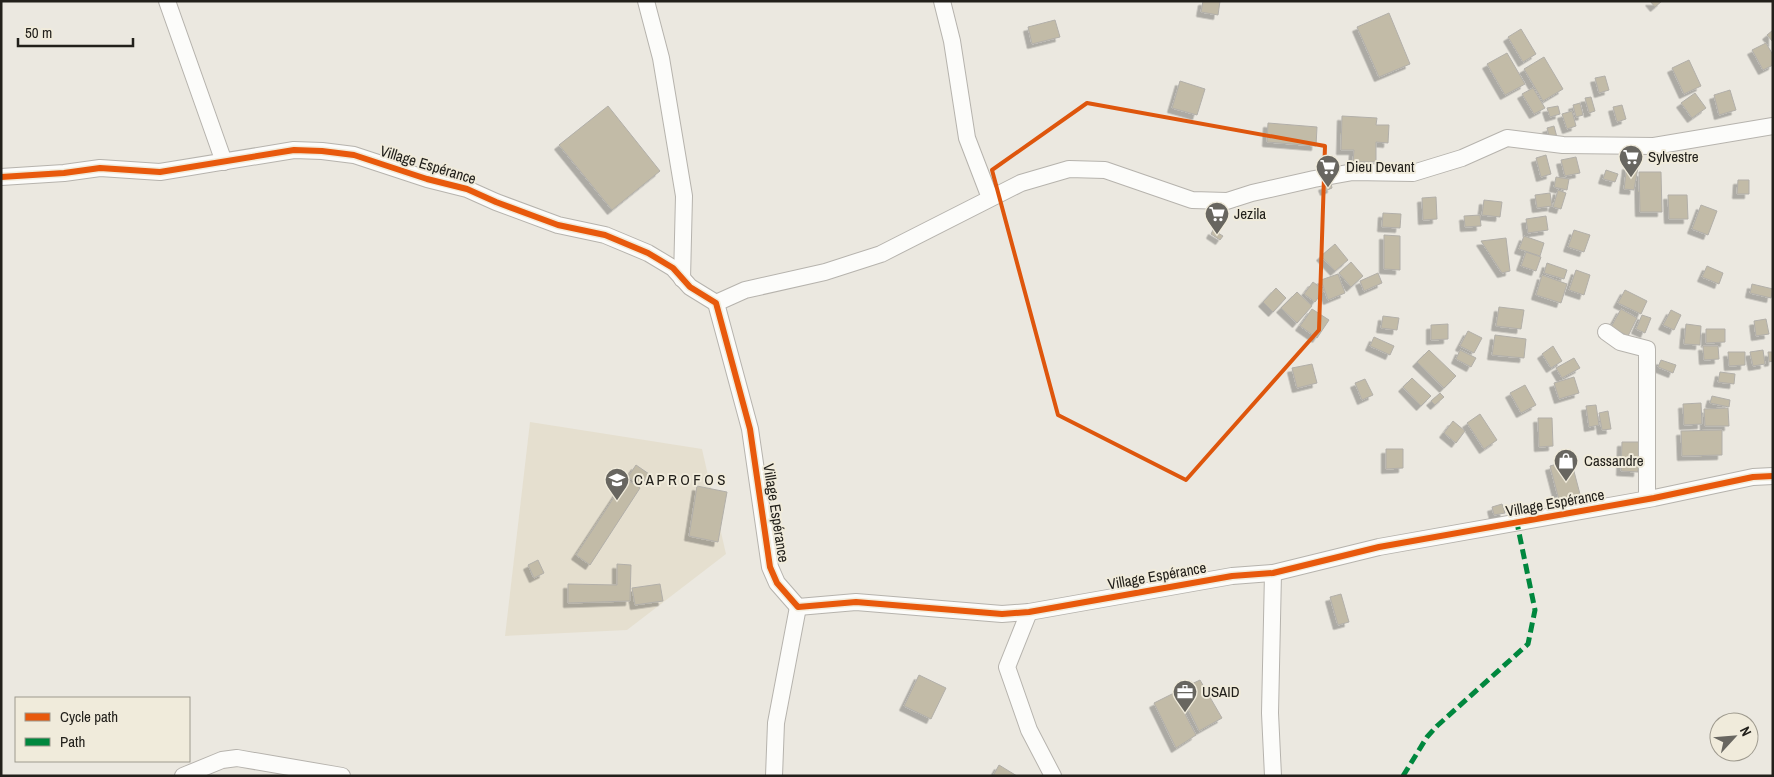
<svg xmlns="http://www.w3.org/2000/svg" width="1774" height="777" viewBox="0 0 1774 777" font-family="'Archivo Narrow',sans-serif">
<style>
.built{fill:#e5dfcf}
.building{fill:#c2bba7;stroke:#b2afa9;filter:url(#shadow)}
.lines{fill:none;stroke-linecap:round;stroke-linejoin:round}
.minor-casing{stroke:#b6b3ad;stroke-width:18}
.minor{stroke:#fcfcfa;stroke-width:16}
.quiet{stroke:#00873e;stroke-width:5;stroke-dasharray:10 5;stroke-linecap:butt}
.cycleway-casing{stroke:#f0ebdb;stroke-width:9}
.cycleway{stroke:#e8590c;stroke-width:6}
.marked{fill:none;stroke:#de560d;stroke-width:4;stroke-linejoin:round}
.labels{text-anchor:middle;stroke-width:4;stroke-linejoin:round;paint-order:stroke}
.poi-label{font-size:15px;fill:#22201b;stroke:#f0ebdb;text-anchor:start}
.street-label{font-size:15px;fill:#22201b;stroke:#f0ebdb}
</style>
<defs>
<filter id="shadow"><feDropShadow dx="-4.5" dy="4.5" stdDeviation="0" flood-color="#0004"/></filter>
</defs>
<rect width="100%" height="100%" fill="#ebe8e0"/>
<polygon class="built" points="530,422 702,449 726,554 627,630 505,636"/>
<g class="building">
<polygon points="1203,1 1220,1 1218,15 1201,12"/>
<polygon points="1650,1 1662,1 1655,7"/>
<polygon points="1389,13 1410,64 1379,77 1357,27"/>
<polygon points="1055,20 1060,37 1032,44 1028,27"/>
<polygon points="1521,29 1536,54 1523,62 1508,37"/>
<polygon points="1773,30 1773,42 1767,35"/>
<polygon points="1766,43 1773,55 1773,65 1763,70 1752,50"/>
<polygon points="1507,53 1525,84 1505,95 1487,64"/>
<polygon points="1544,57 1563,89 1543,101 1524,69"/>
<polygon points="1689,60 1701,86 1684,94 1672,68"/>
<polygon points="1605,76 1609,90 1599,93 1595,78"/>
<polygon points="1180,81 1205,89 1197,115 1172,108"/>
<polygon points="1533,88 1545,108 1534,114 1522,94"/>
<polygon points="1730,90 1736,110 1719,115 1714,95"/>
<polygon points="1695,93 1706,108 1692,118 1681,103"/>
<polygon points="1591,97 1595,111 1589,113 1585,98"/>
<polygon points="1580,103 1583,115 1576,117 1573,105"/>
<polygon points="1622,105 1626,119 1617,122 1613,107"/>
<polygon points="608,106 660,171 612,210 559,145"/>
<polygon points="1558,106 1560,114 1550,117 1547,108"/>
<polygon points="1572,111 1576,126 1567,129 1562,114"/>
<polygon points="1342,116 1377,118 1376,125 1389,125 1388,143 1376,142 1376,162 1353,162 1354,150 1341,150"/>
<polygon points="1268,123 1317,127 1316,146 1267,142"/>
<polygon points="1554,126 1558,141 1551,143 1547,128"/>
<polygon points="1546,155 1551,174 1541,177 1536,158"/>
<polygon points="1576,157 1580,173 1565,176 1561,160"/>
<polygon points="1627,165 1638,167 1634,190 1624,189"/>
<polygon points="1606,170 1618,174 1615,182 1603,179"/>
<polygon points="1639,172 1661,172 1662,212 1640,212"/>
<polygon points="1556,177 1569,179 1567,190 1554,187"/>
<polygon points="1738,180 1749,180 1749,194 1737,194"/>
<polygon points="1331,183 1332,188 1325,191 1323,186"/>
<polygon points="1558,190 1566,193 1561,209 1553,207"/>
<polygon points="1550,193 1552,206 1537,208 1535,195"/>
<polygon points="1668,195 1687,195 1688,219 1669,219"/>
<polygon points="1436,197 1437,219 1423,220 1422,198"/>
<polygon points="1484,200 1502,202 1500,217 1482,215"/>
<polygon points="1701,205 1717,211 1708,235 1692,229"/>
<polygon points="1383,213 1401,214 1400,228 1382,227"/>
<polygon points="1480,215 1481,226 1465,227 1464,216"/>
<polygon points="1546,216 1548,230 1528,233 1526,219"/>
<polygon points="1213,230 1223,236 1220,240 1211,234"/>
<polygon points="1574,230 1590,235 1584,252 1568,247"/>
<polygon points="1384,235 1400,236 1400,270 1384,269"/>
<polygon points="1524,236 1544,243 1540,256 1519,249"/>
<polygon points="1506,238 1510,271 1502,273 1481,241"/>
<polygon points="1335,244 1348,260 1335,271 1321,256"/>
<polygon points="1526,252 1541,257 1536,271 1521,266"/>
<polygon points="1351,262 1363,276 1351,287 1339,273"/>
<polygon points="1547,263 1567,270 1564,279 1544,273"/>
<polygon points="1707,266 1723,273 1719,284 1702,277"/>
<polygon points="1576,270 1590,275 1584,295 1569,290"/>
<polygon points="1378,273 1382,283 1364,291 1360,281"/>
<polygon points="1338,274 1345,293 1328,300 1321,280"/>
<polygon points="1542,275 1567,284 1561,303 1536,295"/>
<polygon points="1313,282 1324,290 1315,302 1304,294"/>
<polygon points="1752,284 1773,289 1771,298 1750,293"/>
<polygon points="1276,288 1286,298 1273,312 1263,302"/>
<polygon points="1625,290 1647,301 1641,314 1618,303"/>
<polygon points="1297,292 1312,306 1297,323 1281,308"/>
<polygon points="1499,307 1524,310 1521,329 1496,326"/>
<polygon points="1312,309 1329,320 1317,338 1300,326"/>
<polygon points="1621,309 1637,318 1628,336 1611,327"/>
<polygon points="1671,310 1681,315 1674,330 1663,325"/>
<polygon points="1642,315 1651,318 1645,333 1636,329"/>
<polygon points="1383,316 1399,318 1397,330 1381,328"/>
<polygon points="1766,319 1769,334 1756,336 1754,321"/>
<polygon points="1448,324 1448,339 1431,340 1431,325"/>
<polygon points="1686,324 1701,326 1700,345 1684,344"/>
<polygon points="1706,329 1725,329 1725,342 1706,343"/>
<polygon points="1468,331 1482,338 1474,353 1460,346"/>
<polygon points="1495,335 1526,339 1524,358 1492,355"/>
<polygon points="1374,337 1394,346 1390,355 1370,346"/>
<polygon points="1553,346 1562,361 1551,368 1542,354"/>
<polygon points="1703,346 1718,346 1719,359 1704,360"/>
<polygon points="1429,350 1456,376 1444,388 1417,362"/>
<polygon points="1460,350 1476,358 1471,367 1456,359"/>
<polygon points="1763,350 1765,364 1753,366 1750,352"/>
<polygon points="1728,352 1745,352 1745,365 1729,366"/>
<polygon points="1768,352 1773,352 1773,361 1769,362"/>
<polygon points="1574,358 1580,368 1562,378 1556,368"/>
<polygon points="1661,360 1676,365 1673,373 1658,367"/>
<polygon points="1312,364 1317,383 1297,388 1292,368"/>
<polygon points="1720,372 1735,374 1734,384 1718,382"/>
<polygon points="1574,377 1579,393 1559,399 1554,383"/>
<polygon points="1412,378 1431,396 1421,406 1403,387"/>
<polygon points="1365,379 1373,395 1362,400 1355,383"/>
<polygon points="1525,385 1536,405 1521,413 1510,393"/>
<polygon points="1440,393 1444,397 1435,405 1431,401"/>
<polygon points="1712,396 1730,400 1729,407 1710,403"/>
<polygon points="1701,403 1702,424 1684,425 1683,404"/>
<polygon points="1596,405 1599,425 1589,427 1586,406"/>
<polygon points="1728,408 1729,426 1705,426 1704,409"/>
<polygon points="1608,411 1611,429 1602,430 1599,413"/>
<polygon points="1480,414 1497,440 1484,449 1467,423"/>
<polygon points="1538,418 1552,418 1553,446 1539,447"/>
<polygon points="1453,421 1465,431 1456,443 1444,433"/>
<polygon points="1722,430 1722,455 1682,456 1681,431"/>
<polygon points="1622,442 1639,442 1638,472 1621,471"/>
<polygon points="1386,449 1403,449 1403,468 1386,469"/>
<polygon points="1571,460 1581,498 1560,504 1550,466"/>
<polygon points="636,465 649,474 641,486 628,477"/>
<polygon points="626,479 640,488 590,565 576,555"/>
<polygon points="697,486 727,492 718,542 689,536"/>
<polygon points="1502,504 1505,513 1494,515 1492,507"/>
<polygon points="538,560 544,573 534,578 528,565"/>
<polygon points="617,564 631,565 630,601 568,603 568,584 617,585"/>
<polygon points="660,584 663,601 635,605 632,588"/>
<polygon points="1341,594 1349,622 1338,625 1330,597"/>
<polygon points="919,675 946,688 931,719 904,706"/>
<polygon points="1200,680 1222,718 1199,731 1179,690"/>
<polygon points="1174,693 1196,735 1176,748 1154,703"/>
<polygon points="999,765 1017,776 993,776"/>
</g>
<g class="lines">
<defs>
<g id="minor">
<polyline points="167,1 224,162"/>
<polyline points="646,1 661,58 684,196 682,279"/>
<polyline points="942,1 952,41 967,138 990,198"/>
<polyline points="1,177 64,173 100,168 160,172 294,150 322,151 354,155 427,179 467,189 496,202 558,225 605,235 648,253 673,268 690,287 716,303 750,429 770,567 777,583 798,607 856,602 1002,614 1029,612 1232,576 1273,573 1379,547 1654,498 1753,477 1773,476"/>
<polyline points="716,303 745,290 825,272 881,254 1021,183 1069,169 1105,170 1192,200 1227,201 1252,193 1314,179 1353,172 1413,173 1462,158 1507,138 1563,145 1654,146 1773,126"/>
<polyline points="1606,332 1620,342 1647,349 1647,499"/>
<polyline points="1029,612 1007,667 1029,730 1053,776"/>
<polyline points="183,776 222,760 237,758 342,776"/>
<polyline points="774,776 776,723 798,607"/>
<polyline points="1273,776 1270,713 1273,573"/>
</g>
</defs>
<use href="#minor" class="minor-casing"/>
<use href="#minor" class="minor"/>
<polyline class="quiet" points="1403,776 1427,737 1437,726 1528,644 1535,610 1517,523"/>
<defs>
<polyline id="cycleway" points="1,177 64,173 100,168 160,172 294,150 322,151 354,155 427,179 467,189 496,202 558,225 605,235 648,253 673,268 690,287 716,303 750,429 770,567 777,583 798,607 856,602 1002,614 1029,612 1232,576 1273,573 1379,547 1654,498 1753,477 1773,476"/>
</defs>
<use href="#cycleway" class="cycleway-casing"/>
<use href="#cycleway" class="cycleway"/>
</g>
<path class="marked" d="M1087,103L1325,146L1319,330L1186,480L1058,415L992,170Z"/>
<defs>
<symbol id="supermarket-pin" viewBox="-11 -11 22 30"><path d="M0 17L-7.5 6A9.5 9.5 0 1 1 7.5 6Z" fill="#686660" stroke="#f0ebdb"/><path d="M-6-5.5h2.5l.6 2H6L4.5 2H-2.5L-4.4-4H-6ZM-1.5 3.2a1.3 1.3 0 1 0 .1 0ZM3 3.2a1.3 1.3 0 1 0 .1 0Z" fill="#fff"/></symbol>
<symbol id="shop-pin" viewBox="-11 -11 22 30"><path d="M0 17L-7.5 6A9.5 9.5 0 1 1 7.5 6Z" fill="#686660" stroke="#f0ebdb"/><path d="M-5-2.5h2.3a2.7 3.5 0 0 1 5.4 0H5L5.5 6h-11ZM-1.5-2.5h3a1.5 2.3 0 0 0-3 0Z" fill="#fff"/></symbol>
<symbol id="school-pin" viewBox="-11 -11 22 30"><path d="M0 17L-7.5 6A9.5 9.5 0 1 1 7.5 6Z" fill="#686660" stroke="#f0ebdb"/><path d="M0-5L7-2L0 1L-7-2ZM-4 1L0 2.5L4 1V4Q0 6-4 4Z" fill="#fff"/></symbol>
<symbol id="office-pin" viewBox="-11 -11 22 30"><path d="M0 17L-7.5 6A9.5 9.5 0 1 1 7.5 6Z" fill="#686660" stroke="#f0ebdb"/><path d="M-6-3h4V-5.5h4V-3h4V5H-6ZM-1-4.5V-3h2v-1.5ZM-6 0V1H6V0Z" fill="#fff"/></symbol>
</defs>
<g fill-rule="evenodd">
<use href="#supermarket-pin" x="1617" y="143" width="28" height="38"/>
<use href="#supermarket-pin" x="1314" y="153" width="28" height="38"/>
<use href="#supermarket-pin" x="1203" y="200" width="28" height="38"/>
<use href="#shop-pin" x="1552" y="447" width="28" height="38"/>
<use href="#school-pin" x="603" y="466" width="28" height="38"/>
<use href="#office-pin" x="1171" y="678" width="28" height="38"/>
</g>
<g class="labels">
<g class="poi-label">
<text x="1648" y="162">Sylvestre</text>
<text x="1346" y="172">Dieu Devant</text>
<text x="1234" y="219">Jezila</text>
<text x="1584" y="466">Cassandre</text>
<text x="634" y="485">C A P R O F O S</text>
<text x="1202" y="697">USAID</text>
</g>
<g class="street-label">
<text transform="translate(428 165) rotate(17)" y="5">Village Espérance</text>
<text transform="translate(1555 503) rotate(-10)" y="5">Village Espérance</text>
<text transform="translate(776 513) rotate(81)" y="5">Village Espérance</text>
<text transform="translate(1157 576) rotate(-10)" y="5">Village Espérance</text>
</g>
</g>
<rect width="1774" height="777" fill="none" stroke="#22201b" stroke-width="5"/>
<rect x="15" y="697" width="175" height="65" fill="#f0ebdb" stroke="#9e9a8e"/>
<rect x="25" y="713" width="25" height="8" fill="#e8590c" stroke="#9e9a8e"/>
<text x="60" y="722" font-size="15" fill="#22201b">Cycle path</text>
<rect x="25" y="738" width="25" height="8" fill="#00873e" stroke="#9e9a8e"/>
<text x="60" y="747" font-size="15" fill="#22201b">Path</text>
<g transform="translate(1734 737) rotate(64)"><circle r="24" fill="#f0ebdb" stroke="#9e9a8e"/>
<path d="M0-4L9 19L0 12L-9 19Z" fill="#686660"/>
<text y="-8" font-size="14" font-weight="bold" text-anchor="middle" fill="#22201b">N</text>
</g>
<path d="M18 38v8h115v-8" fill="none" stroke="#22201b" stroke-width="2.5"/>
<text x="25" y="38" font-size="15" fill="#22201b" stroke="#f0ebdb" stroke-width="4" paint-order="stroke">50 m</text>
</svg>
